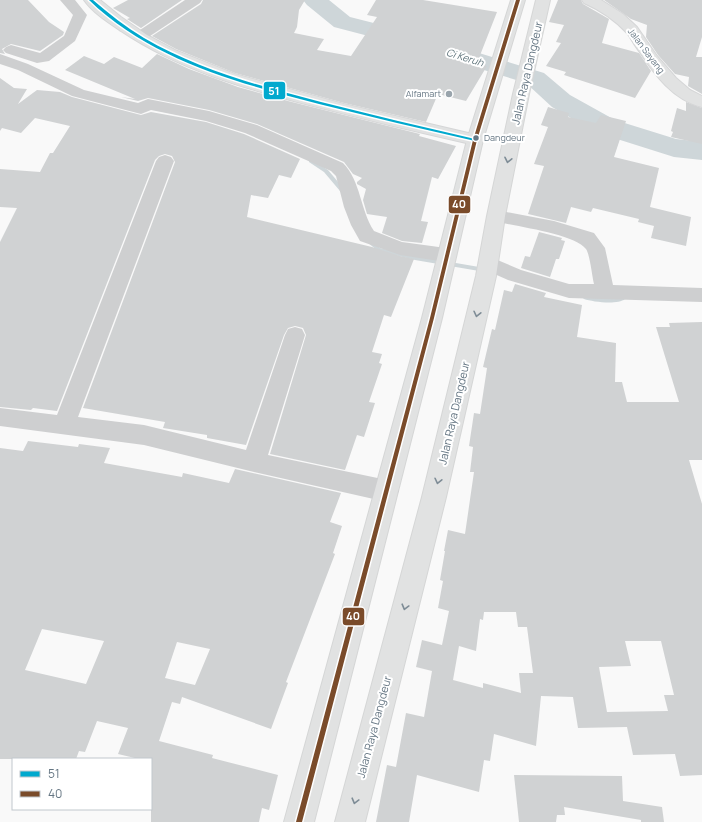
<svg xmlns="http://www.w3.org/2000/svg" width="702" height="822" viewBox="0 0 702 822" font-family="Manrope,sans-serif">
<style>
.lines{fill:none;stroke-linecap:round;stroke-linejoin:round}
.stream{fill:#ced6d9;fill-rule:evenodd}
.river{fill:#ced6d9;fill-rule:evenodd}
.building{fill:#d0d2d3;fill-rule:evenodd}
.major-casing{stroke:#d5d6d7;stroke-width:2}
.highway-casing{stroke:#d5d6d6;stroke-width:2}
.minor{fill:#cecfd0;fill-rule:evenodd}
.major{fill:#e1e2e2;fill-rule:evenodd}
.highway{fill:#e1e2e2;fill-rule:evenodd}
.bus-1-casing{stroke:#fff;stroke-width:3}
.bus-2-casing{stroke:#fff;stroke-width:3}
.bus-1{fill:#00a9ce;fill-rule:evenodd}
.bus-2{fill:#7a4b2a;fill-rule:evenodd}
.oneway{stroke:#7e8c96}
.poi-dot{fill:#99a4ac;stroke:#fff;stroke-width:1.5}
.bus-dot{fill:#657683;stroke:#fff;stroke-width:1.5}
.labels{text-anchor:middle;stroke-width:4;stroke-linejoin:round;paint-order:stroke}
.far-street-label{font-size:9px;fill:#657683;stroke:#fff}
.far-poi-label{font-size:9px;fill:#657683;stroke:#fff;text-anchor:end}
.far-bus-label{font-size:9px;fill:#657683;stroke:#fff;text-anchor:start}
.far-water-label{font-size:10px;font-style:italic;fill:#60757c;stroke:#fff}
.street-label{font-size:11px;fill:#657683;stroke:#fff}
.line-badge{stroke:#fff;stroke-width:1.5}
.badge-label{font-size:11px;text-anchor:middle;font-weight:bold;fill:#fff}
</style>
<rect width="100%" height="100%" fill="#f9f9f9"/>
<g class="lines">
<g class="stream">
<polygon points="311,159 328,170 344,189 344,191 340,191 324,172 309,162 309,160"/>
<polygon points="369,239 380,248 415,256 485,268 488,270 485,272 415,260 378,251 367,242 367,240"/>
<path d="M586,296L602,298L622,297L625,299C618,305 593,302 584,299L583,298Z"/>
</g>
<polygon class="river" points="303,0 329,0 350,17 417,34 544,73 570,95 615,120 676,139 702,142 702,160 674,157 595,132 552,107 526,83 399,44 334,27 307,5"/>
</g>
<g class="building">
<polygon points="0,0 28,0 49,22 64,32 63,35 40,51 11,44 2,49 5,54 0,53"/>
<polygon points="128,0 182,0 141,28 127,19 130,18 113,8"/>
<polygon points="203,0 305,0 299,10 297,27 294,33 324,39 317,50 351,56 377,17 367,15 376,0 423,0 497,12 477,63 487,66 466,101 438,94 426,122 344,103 235,73 176,49 152,36 201,4"/>
<polygon points="558,0 581,0 583,4 609,19 602,43 639,53 651,71 635,98 564,75 566,72 546,66 561,43 556,42 564,25 549,22"/>
<polygon points="604,0 702,0 702,37 696,57 702,57 702,94 688,86 689,77 675,74 658,55 646,37 647,25 631,19"/>
<polygon points="157,54 189,69 238,87 288,101 420,134 419,136 456,146 438,179 432,177 421,221 428,222 422,243 402,241 382,233 387,217 367,214 363,200 366,189 357,184 357,182 362,178 353,174 344,162 257,124 209,110 148,98 138,101 121,97 135,99 65,70 84,56 104,64 114,57 142,68"/>
<polygon points="0,78 14,88 27,89 18,104 37,90 60,92 72,97 141,115 151,112 206,122 244,134 300,159 291,178 279,175 268,198 251,195 247,217 372,247 400,256 414,259 391,317 384,315 372,352 382,354 379,363 382,364 369,402 375,403 364,437 357,435 345,470 270,454 306,335 303,328 295,326 288,328 284,335 246,445 207,438 207,435 163,428 165,422 83,408 175,162 172,156 165,154 159,156 155,160 57,411 33,408 31,410 0,407 0,242 17,208 0,207 0,169 40,172 50,153 53,153 70,126 35,118 21,133 2,128 0,131"/>
<polygon points="686,102 702,108 702,144 671,137 673,132 671,131 677,108 686,111"/>
<polygon points="548,107 569,113 568,117 596,123 601,115 626,121 614,157 659,168 650,207 691,217 686,246 651,238 654,226 638,222 639,219 593,208 591,212 571,207 566,223 528,214 544,166 534,164 548,127 541,125"/>
<polygon points="539,232 562,238 561,240 565,241 559,259 556,259 550,277 521,268 525,256 530,257"/>
<path d="M515,284L546,293L544,297L582,305L577,337L616,343L615,382H622L627,402H679L656,327H670L669,323L702,322V460H689L702,504V775L680,776L675,754L633,755L627,727L578,728L573,697L541,696L536,746L494,734L490,761L484,760L479,792L417,775L409,822H376L387,765L396,767L406,713L424,717L432,671L416,667L422,640L442,645L449,611L438,608L443,581L440,580L445,551H444L448,530L465,534L474,472H470L473,447L469,446L474,413L480,414L487,368L483,367L492,329L495,330L504,290L512,292ZM484,612H516L518,627H527L533,673H519L521,693L483,683V688L453,680L459,646L476,651L480,619L483,620ZM625,641H661L674,695H664L668,711L607,712L599,667L631,666Z"/>
<path d="M28,441L78,447L79,444L110,448L104,463L182,477L183,473L229,483L235,469L341,493L330,522L342,526L333,553L335,554L286,682L288,683L271,729L182,697L180,704L172,702L159,741L213,755L212,758L278,775L269,810L262,808L259,822H151V759H139L118,754L128,728L97,721L85,752L79,751L76,759H0V448L23,451ZM42,629L104,641L86,684L25,670ZM177,642L210,649L195,685L165,678Z"/>
<polygon points="514,775 622,776 623,801 662,807 664,822 641,822 641,820 564,807 565,815 557,815 556,822 519,822"/>
</g>
<g class="lines">
<defs>
<g id="major">
<path d="M84,0H100L121,17L147,35L175,50L235,74L344,104L481,136L483,140L481,144L475,145C421,133 367,120 313,106C246,89 179,70 121,31C109,23 92,12 84,0Z"/>
<path d="M582,0H601L623,14L637,27L657,56L676,78L690,90L702,96V107C673,100 654,74 639,51C634,45 631,38 627,33C615,20 600,10 584,3Z"/>
</g>
<g id="highway">
<polygon points="511,0 525,0 483,140 442,318 314,822 284,822 422,318 467,140"/>
<polygon points="536,0 550,0 529,94 505,216 496,276 446,497 365,822 335,822 422,497 476,276 487,216 513,94"/>
</g>
</defs>
<use href="#major" class="major-casing"/>
<use href="#highway" class="highway-casing"/>
<g class="minor">
<polygon points="60,0 75,0 87,15 75,41 49,61 37,63 6,53 3,50 6,47 11,45 40,53 64,36 73,15"/>
<polygon points="185,0 202,0 200,3 144,40 139,41 134,40 132,37 134,34"/>
<path d="M0,54L28,64L84,90L138,103L148,99L209,111L257,125L343,163C361,181 360,210 374,231L402,242L446,248L453,250L456,255L453,260L446,262L400,255L360,241L351,225L344,207L336,176L331,171L245,133L206,121L151,110L141,114L72,96L18,70L0,64Z"/>
<polygon points="165,155 171,157 174,161 78,417 144,425 246,450 285,335 288,329 295,327 302,329 305,335 268,455 387,480 395,484 399,491 395,498 387,502 254,472 144,445 0,426 0,408 57,415 156,161 159,157"/>
<path d="M496,210L554,221L594,233L605,248L613,285L702,288V302L569,298L508,280L481,268L478,263L481,258L488,256L521,270L569,284H594C592,276 590,255 586,249C574,233 510,226 490,220L487,216L490,212Z"/>
</g>
<use href="#major" class="major"/>
<use href="#highway" class="highway"/>
<defs>
<path id="bus-1" d="M89,0H93C109,14 126,27 144,38C199,70 260,86 321,102C372,115 424,127 475,139L477,140L475,141C423,129 371,117 319,104C238,83 151,60 89,0Z"/>
<polygon id="bus-2" points="516,0 520,0 477,140 434,318 302,822 296,822 430,318 473,140"/>
</defs>
<use href="#bus-1" class="bus-1-casing"/>
<use href="#bus-2" class="bus-2-casing"/>
<use href="#bus-1" class="bus-1"/>
<use href="#bus-2" class="bus-2"/>
</g>
<defs><path id="oneway-chevron" d="M-2-3.5L2.5 0L-2 3.5" fill="none" stroke-width="1.6" stroke-linecap="round" stroke-linejoin="round"/></defs>
<g class="oneway">
<use href="#oneway-chevron" transform="translate(508 160) rotate(102)"/>
<use href="#oneway-chevron" transform="translate(477 314) rotate(103)"/>
<use href="#oneway-chevron" transform="translate(438 481) rotate(103)"/>
<use href="#oneway-chevron" transform="translate(405 607) rotate(105)"/>
<use href="#oneway-chevron" transform="translate(355 801) rotate(105)"/>
</g>
<circle class="poi-dot" cx="449" cy="94" r="4"/>
<circle class="bus-dot" cx="476" cy="138" r="3.5"/>
<g class="labels">
<g class="far-street-label">
<text transform="translate(646 51) rotate(53)" y="3">Jalan Sayang</text>
</g>
<g class="far-poi-label">
<text x="441" y="97">Alfamart</text>
</g>
<g class="far-bus-label">
<text x="484" y="141">Dangdeur</text>
</g>
<g class="far-water-label">
<text transform="translate(465 57) rotate(17)" y="4">Ci Keruh</text>
</g>
<g class="street-label">
<text transform="translate(527 73) rotate(-77)" y="4">Jalan Raya Dangdeur</text>
<text transform="translate(454 413) rotate(-77)" y="4">Jalan Raya Dangdeur</text>
<text transform="translate(374 727) rotate(-75)" y="4">Jalan Raya Dangdeur</text>
</g>
</g>
<g class="line-badge">
<rect x="263" y="81" width="23" height="19" rx="4" fill="#00a9ce"/>
<rect x="448" y="195" width="23" height="19" rx="4" fill="#7a4b2a"/>
<rect x="342" y="607" width="23" height="19" rx="4" fill="#7a4b2a"/>
</g>
<g class="badge-label">
<text x="274" y="95">51</text>
<text x="459" y="208">40</text>
<text x="353" y="620">40</text>
</g>
<rect x="12" y="758" width="140" height="52" fill="#ffffff" stroke="#c1c8cd"/>
<rect x="20" y="771" width="20" height="6" fill="#00a9ce" stroke="#c1c8cd"/>
<text x="48" y="778" font-size="12" fill="#657683">51</text>
<rect x="20" y="791" width="20" height="6" fill="#7a4b2a" stroke="#c1c8cd"/>
<text x="48" y="798" font-size="12" fill="#657683">40</text>
</svg>
